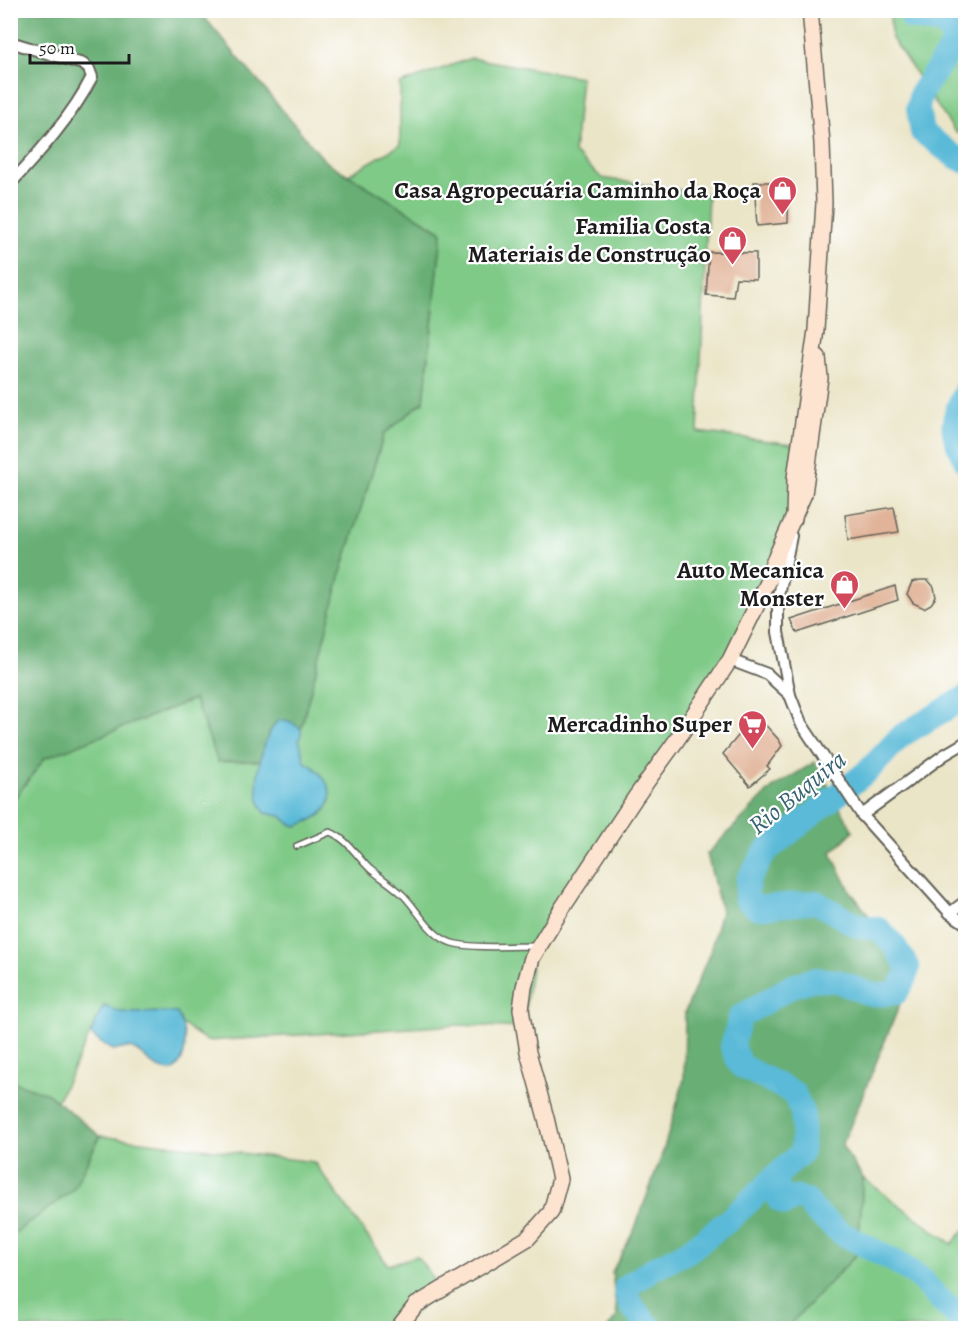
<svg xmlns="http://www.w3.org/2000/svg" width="976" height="1339" viewBox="0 0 976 1339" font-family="Alegreya,serif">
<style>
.green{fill:#80ca88;stroke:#4e7352;stroke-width:1.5}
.forest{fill:#68ae74;stroke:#426548;stroke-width:1.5}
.water{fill:#5abad8;stroke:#3b6b7a;stroke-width:1.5}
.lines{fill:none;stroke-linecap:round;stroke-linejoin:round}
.river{stroke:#5abad8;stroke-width:24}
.building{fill:#e1b398}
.service-casing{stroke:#646258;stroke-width:8}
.minor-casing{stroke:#646258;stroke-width:14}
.secondary-casing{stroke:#646258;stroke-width:18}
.service{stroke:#fff;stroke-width:5}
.minor{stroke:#fff;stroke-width:10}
.secondary{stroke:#fde4d1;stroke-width:15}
.labels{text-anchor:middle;stroke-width:4.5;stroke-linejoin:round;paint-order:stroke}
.poi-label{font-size:24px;font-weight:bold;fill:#1c1c1c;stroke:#fff;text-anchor:end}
.water-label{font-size:26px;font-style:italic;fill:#386371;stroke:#fff}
</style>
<rect width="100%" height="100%" fill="#fff"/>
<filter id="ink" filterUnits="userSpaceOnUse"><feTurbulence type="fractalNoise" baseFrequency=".0167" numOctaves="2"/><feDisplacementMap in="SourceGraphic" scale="12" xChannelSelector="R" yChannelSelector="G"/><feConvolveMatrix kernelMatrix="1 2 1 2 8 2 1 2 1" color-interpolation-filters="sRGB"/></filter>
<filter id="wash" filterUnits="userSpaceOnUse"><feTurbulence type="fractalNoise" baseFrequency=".008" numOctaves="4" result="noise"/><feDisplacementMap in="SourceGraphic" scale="24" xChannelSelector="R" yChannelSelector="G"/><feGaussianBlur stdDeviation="1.35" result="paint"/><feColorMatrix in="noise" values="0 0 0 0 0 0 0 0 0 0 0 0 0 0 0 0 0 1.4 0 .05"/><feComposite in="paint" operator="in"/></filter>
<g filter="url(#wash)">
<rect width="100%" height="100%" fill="#ebe5c8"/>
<g class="green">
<polygon points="890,11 965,11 965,137 955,132 891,37"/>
<polygon points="471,58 581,77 574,153 602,178 708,195 698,432 800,445 794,519 752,619 532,958 523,1028 458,1025 207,1041 182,1024 177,1013 123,1013 114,1011 104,1006 57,1101 11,1083 10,803 45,758 194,699 342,569 384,434 424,401 442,232 348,175 400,145 400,84"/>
<polygon points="100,1136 314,1162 388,1265 417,1256 441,1289 398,1328 11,1328 10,1236 73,1190"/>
<polygon points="863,1178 952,1244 965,1229 965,1328 789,1328 790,1324 858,1253"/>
</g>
<g class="forest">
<polygon points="11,11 199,11 325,161 442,232 424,401 384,434 342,569 301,729 297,726 278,721 270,731 260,761 218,762 194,699 45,758 11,803"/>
<polygon points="815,762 853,831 831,853 851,892 879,929 894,945 906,977 896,993 900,1004 842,1146 863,1178 858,1253 790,1324 789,1328 608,1328 617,1316 612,1272 635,1228 662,1155 684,1079 685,1012 710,952 721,911 707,854 772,788"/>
<polygon points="11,1081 48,1094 100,1136 73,1190 11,1236"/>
</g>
<g class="water">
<path d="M285,720L291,722L301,729V734L299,739L305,762C320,769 339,792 326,809C320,818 306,822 297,826L290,824L281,816L265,813C249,792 261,744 275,724L278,721Z"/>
<path d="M104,1006C111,1007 114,1012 122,1012C140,1014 159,1011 177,1013C186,1030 190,1058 173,1071C149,1070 151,1058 133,1049C126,1046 123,1050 115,1050C107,1049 97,1040 91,1035L96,1020Z"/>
</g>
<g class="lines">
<g class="river">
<polyline points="914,10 912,18 946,25 955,42 921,93 918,108 922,132 954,156 966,162"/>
<path d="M966,389C951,424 948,426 966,462"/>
<polyline points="773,1178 780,1193 779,1200 786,1204 797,1197 807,1201 816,1213 841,1233 896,1262 920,1278 936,1296 966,1324"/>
<path d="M651,1328C642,1318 624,1302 626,1287L654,1268L687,1252L728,1221L802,1152L803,1115L794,1093L741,1066L732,1047L740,1017L792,986L814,979L837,981L872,995L896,993L906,977L908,967L894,945L879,929L857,926L816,902L757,908L746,899L748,880L766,851L869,770L901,736L966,697"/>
</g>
</g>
<g id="blocks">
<g class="building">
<polygon points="754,182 789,182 788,223 757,226"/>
<polygon points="709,252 756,253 756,279 736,278 733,297 706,295"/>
<polygon points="894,507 899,532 848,540 845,515"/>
<polygon points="920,580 928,580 934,587 936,597 931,604 924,608 913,603 907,594 912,582"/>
<polygon points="895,586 898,600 797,633 791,620"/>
<polygon points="760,719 779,740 782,746 767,766 770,769 750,786 723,754 748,724 752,728"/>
</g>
</g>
</g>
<g filter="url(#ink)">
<use href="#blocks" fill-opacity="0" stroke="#646258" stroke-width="1.5"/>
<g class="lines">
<defs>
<path id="service" d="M297,846L330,832C348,839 356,856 370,869C381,878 393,885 403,895C418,910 430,936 452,943C473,949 513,946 535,946"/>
<g id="minor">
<path d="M10,42L83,64L89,69L92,77C73,115 39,153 10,184"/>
<polyline points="791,536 778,601 778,632 790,695 801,723 862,815 950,913 966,924"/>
<polyline points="730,660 767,674 790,695"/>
<polyline points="862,815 944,755 966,742"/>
<polyline points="950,913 966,901"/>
</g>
<g id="secondary">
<polyline points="794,519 795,478 816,330 824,203 822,143 810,10"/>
<polyline points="771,568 804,494 820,378 818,357"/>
<polyline points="398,1328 416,1305 528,1238 551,1212 560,1179 546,1118 528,1052 521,1009 524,987 532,958 561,910 635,798 676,741 730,660 774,570 776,559"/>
</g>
</defs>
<use href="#service" class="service-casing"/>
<use href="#minor" class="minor-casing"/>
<use href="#secondary" class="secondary-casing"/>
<use href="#service" class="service"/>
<use href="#minor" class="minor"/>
<use href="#secondary" class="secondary"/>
</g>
</g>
<defs>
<symbol id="shop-pin" viewBox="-11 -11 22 30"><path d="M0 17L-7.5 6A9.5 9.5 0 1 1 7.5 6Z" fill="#d1495b" stroke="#fff"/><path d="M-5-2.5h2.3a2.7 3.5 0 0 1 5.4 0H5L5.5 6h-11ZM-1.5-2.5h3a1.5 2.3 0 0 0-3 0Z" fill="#fff"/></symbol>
<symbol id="supermarket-pin" viewBox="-11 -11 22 30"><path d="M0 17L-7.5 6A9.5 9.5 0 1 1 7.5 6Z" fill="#d1495b" stroke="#fff"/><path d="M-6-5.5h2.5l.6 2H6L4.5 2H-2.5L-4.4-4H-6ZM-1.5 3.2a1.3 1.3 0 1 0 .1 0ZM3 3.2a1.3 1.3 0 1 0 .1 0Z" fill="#fff"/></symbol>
</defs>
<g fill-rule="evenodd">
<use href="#shop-pin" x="766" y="174" width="33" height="45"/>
<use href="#shop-pin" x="716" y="224" width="33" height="45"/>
<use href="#shop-pin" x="828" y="568" width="33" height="45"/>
<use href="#supermarket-pin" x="736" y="708" width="33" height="45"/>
</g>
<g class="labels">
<g class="poi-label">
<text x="761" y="198">Casa Agropecuária Caminho da Roça</text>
<text x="711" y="234">Familia Costa<tspan x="711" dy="28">Materiais de Construção</tspan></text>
<text x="824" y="578">Auto Mecanica<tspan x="824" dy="28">Monster</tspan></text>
<text x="732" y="732">Mercadinho Super</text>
</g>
<g class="water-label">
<text transform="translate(797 792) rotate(-39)" y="9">Rio Buquira</text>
</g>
</g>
<rect width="976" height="1339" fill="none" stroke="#fff" stroke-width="36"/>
<path d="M30 54v9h99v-9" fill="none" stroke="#1c1c1c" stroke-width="3"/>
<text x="39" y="54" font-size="18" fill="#1c1c1c" stroke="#ffffff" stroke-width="4.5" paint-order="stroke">50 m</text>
</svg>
